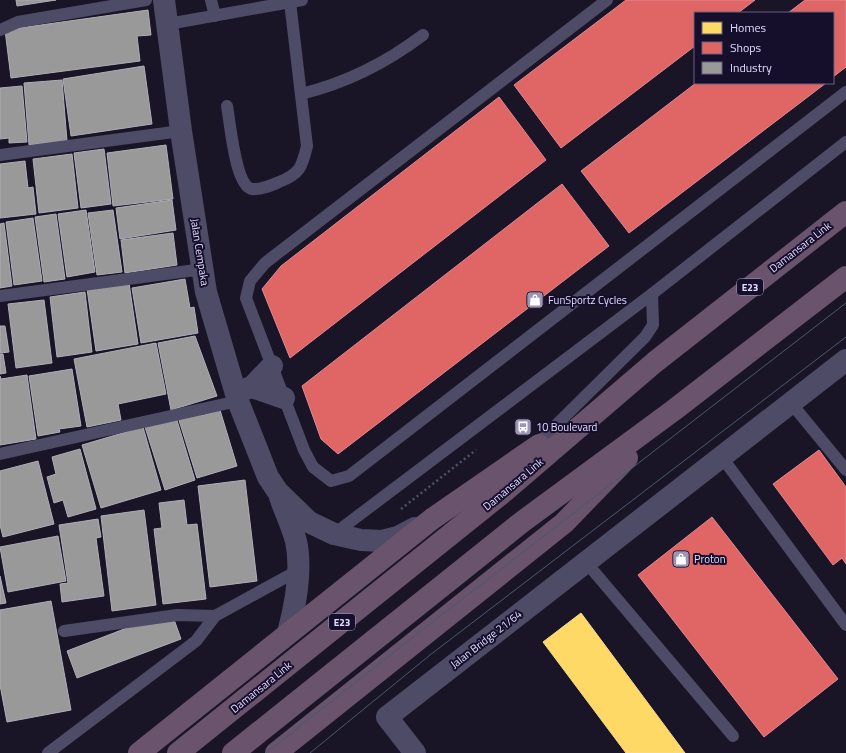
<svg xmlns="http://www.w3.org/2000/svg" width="846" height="753" viewBox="0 0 846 753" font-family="'Titillium Web',sans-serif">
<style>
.homes{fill:#ffd966;stroke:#f6da94}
.shops{fill:#e06666;stroke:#e08994}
.industry{fill:#999;stroke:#afadb8}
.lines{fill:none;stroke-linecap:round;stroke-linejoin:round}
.path{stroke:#485667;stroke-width:2.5;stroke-dasharray:2 3;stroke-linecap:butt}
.lane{stroke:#4e4b67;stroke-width:12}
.street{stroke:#4e4b67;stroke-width:22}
.highway{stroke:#69536d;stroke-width:22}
.tram{stroke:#475a70;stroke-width:1}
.labels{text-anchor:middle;stroke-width:4;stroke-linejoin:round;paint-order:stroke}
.shield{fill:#160f2c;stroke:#a49ec0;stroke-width:1}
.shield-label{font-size:10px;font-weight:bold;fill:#e1dbff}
.street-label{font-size:11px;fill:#e1dbff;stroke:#160f2c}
.poi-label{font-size:11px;fill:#e1dbff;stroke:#160f2c;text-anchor:start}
</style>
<rect width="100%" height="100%" fill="#1a1526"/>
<polygon class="homes" points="581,613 685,753 626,753 543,642"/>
<g class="shops">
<polygon points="626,0 755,0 738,13 695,13 695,46 561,148 514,85"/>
<polygon points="805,0 846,0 846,67 833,77 833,13 788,13"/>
<polygon points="696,83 826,83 629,233 581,171"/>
<polygon points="499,97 546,160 290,358 262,289 281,266"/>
<polygon points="562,184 609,246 338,454 321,439 302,386"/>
<polygon points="819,450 846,487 846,564 842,558 833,565 773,484"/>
<polygon points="712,517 838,679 764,737 638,575"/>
</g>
<g class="industry">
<polygon points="16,0 56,0 17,6"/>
<polygon points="148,10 151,35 137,36 140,61 11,78 5,30"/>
<polygon points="144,66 152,124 71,136 63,79"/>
<polygon points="62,80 67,141 29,145 24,83"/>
<polygon points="22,86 27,142 9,143 9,138 0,139 0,88"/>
<polygon points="166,145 173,199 113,206 107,153"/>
<polygon points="104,149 111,204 81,208 74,153"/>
<polygon points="72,154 78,208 39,213 33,159"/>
<polygon points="25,161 28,188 33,187 36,214 0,218 0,164"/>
<polygon points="172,200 176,230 120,239 116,208"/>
<polygon points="86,210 95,272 67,277 58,214"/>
<polygon points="113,210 122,272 97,275 88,213"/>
<polygon points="56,214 65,279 44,282 35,217"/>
<polygon points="33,218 42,281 14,285 6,222"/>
<polygon points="4,223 12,286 0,288 0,224"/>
<polygon points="173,233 177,265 125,273 121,240"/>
<polygon points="185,279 190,308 194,307 198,333 141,343 132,288"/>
<polygon points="129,283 138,344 96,351 87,289"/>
<polygon points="85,292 92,352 57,357 50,297"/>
<polygon points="44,300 52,363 16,368 8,304"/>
<polygon points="0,326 5,326 9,352 0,353"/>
<polygon points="195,336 217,396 171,410 158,343"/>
<polygon points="156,343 166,394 118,404 121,420 87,427 74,359"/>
<polygon points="0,354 3,354 6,373 0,374"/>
<polygon points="72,369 81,426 59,429 60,432 38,436 29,376"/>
<polygon points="27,375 36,439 0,445 0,376 1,379"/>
<polygon points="199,410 201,416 220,410 237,466 197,478 178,417"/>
<polygon points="176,417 195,480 165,490 145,427"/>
<polygon points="143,427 161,490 101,508 82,445"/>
<polygon points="80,449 96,509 68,517 63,500 54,503 47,477 56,474 52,457"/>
<polygon points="38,461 54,524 3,537 0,525 0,471"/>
<polygon points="245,480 257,581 210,587 198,486"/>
<polygon points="184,500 187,525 197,524 206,599 163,604 154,529 162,528 159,503"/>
<polygon points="144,510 156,605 112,611 101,516"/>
<polygon points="98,519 101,537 96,538 104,596 62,602 60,584 68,583 59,525"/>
<polygon points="58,536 66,581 8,592 0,547"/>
<polygon points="0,576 6,603 0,604"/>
<polygon points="51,601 71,710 7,722 0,685 0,610"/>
<polygon points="171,611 181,639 77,678 67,651"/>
</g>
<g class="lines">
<polyline class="path" points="401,509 476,450"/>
<g class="lane">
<polyline points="211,0 215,16"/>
<polyline points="607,0 265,263 250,281 246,298 304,450 313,467 331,481 349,476 846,92"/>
<polyline points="168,24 302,0"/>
<polyline points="0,30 18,22 146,0"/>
<path d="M301,94C346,83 386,63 423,35"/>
<path d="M227,106C230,121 235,186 252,189C261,190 270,186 279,182C300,174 302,167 307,146L290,2"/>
<polyline points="0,155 181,131"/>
<polyline points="0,296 203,269"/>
<polyline points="791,403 846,470"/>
<polyline points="534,447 645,337 653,325 652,294"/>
<polyline points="0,454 238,401"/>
<polyline points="721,456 846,625"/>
<polyline points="334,534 652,294 846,142"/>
<polyline points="585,561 733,736"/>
<polyline points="64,631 177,615 215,616 297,571"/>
<polyline points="48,753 196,641 215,616"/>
</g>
<g class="street">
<polyline points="164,0 181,131 206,292 238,401 268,477 278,492 309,522 334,534 361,540 382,541 398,537 415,528"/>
<polyline points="252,387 284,398"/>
<polyline points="236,392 252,387 272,366"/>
<path d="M280,497C285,512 292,526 296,541C302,569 295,607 288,633"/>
<polyline points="415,753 387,717 846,360"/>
</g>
<g class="highway">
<polyline points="139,753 432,519 539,445"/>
<polyline points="178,753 506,490 655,362 846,212"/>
<polyline points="233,753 522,522 674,410 846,277"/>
<polyline points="276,753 564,523 627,458"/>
</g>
<g class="tram">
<polyline points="266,753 413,637 846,303"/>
<polyline points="310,753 430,655 846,337"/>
</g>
</g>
<defs>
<symbol id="shop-square" viewBox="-11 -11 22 22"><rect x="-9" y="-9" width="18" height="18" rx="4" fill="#9b96b3" stroke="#160f2c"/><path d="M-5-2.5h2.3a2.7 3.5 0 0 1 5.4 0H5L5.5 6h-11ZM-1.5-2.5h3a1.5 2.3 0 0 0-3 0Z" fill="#fff"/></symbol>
<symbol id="bus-square" viewBox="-11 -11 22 22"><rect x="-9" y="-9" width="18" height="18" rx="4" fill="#9b96b3" stroke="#160f2c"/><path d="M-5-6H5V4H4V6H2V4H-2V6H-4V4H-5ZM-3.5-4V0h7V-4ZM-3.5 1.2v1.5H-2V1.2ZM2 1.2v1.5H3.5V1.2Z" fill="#fff"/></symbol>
</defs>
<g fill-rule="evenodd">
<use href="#shop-square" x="525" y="290" width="20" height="20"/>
<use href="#bus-square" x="513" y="417" width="20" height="20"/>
<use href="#shop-square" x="671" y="549" width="20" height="20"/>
</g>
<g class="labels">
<g class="shield">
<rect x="737" y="279" width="26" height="16" rx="3"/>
<rect x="329" y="614" width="26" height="16" rx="3"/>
</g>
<g class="shield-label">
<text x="750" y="291">E23</text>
<text x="342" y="626">E23</text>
</g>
<g class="street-label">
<text transform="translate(800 247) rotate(-38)" y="4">Damansara Link</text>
<text transform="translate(200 252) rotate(81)" y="4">Jalan Cempaka</text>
<text transform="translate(513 484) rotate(-40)" y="4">Damansara Link</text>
<text transform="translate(486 639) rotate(-38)" y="4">Jalan Bridge 21/64</text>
<text transform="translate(261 687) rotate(-39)" y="4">Damansara Link</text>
</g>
<g class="poi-label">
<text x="548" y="304">FunSportz Cycles</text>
<text x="536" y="431">10 Boulevard</text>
<text x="694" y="563">Proton</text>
</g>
</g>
<rect x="694" y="12" width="140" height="72" fill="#160f2c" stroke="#676180"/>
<rect x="702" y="22" width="20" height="12" fill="#ffd966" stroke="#676180"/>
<text x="730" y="32" font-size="12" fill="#e1dbff">Homes</text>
<rect x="702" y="42" width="20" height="12" fill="#e06666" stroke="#676180"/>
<text x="730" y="52" font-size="12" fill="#e1dbff">Shops</text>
<rect x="702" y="62" width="20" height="12" fill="#999999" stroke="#676180"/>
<text x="730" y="72" font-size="12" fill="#e1dbff">Industry</text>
</svg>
